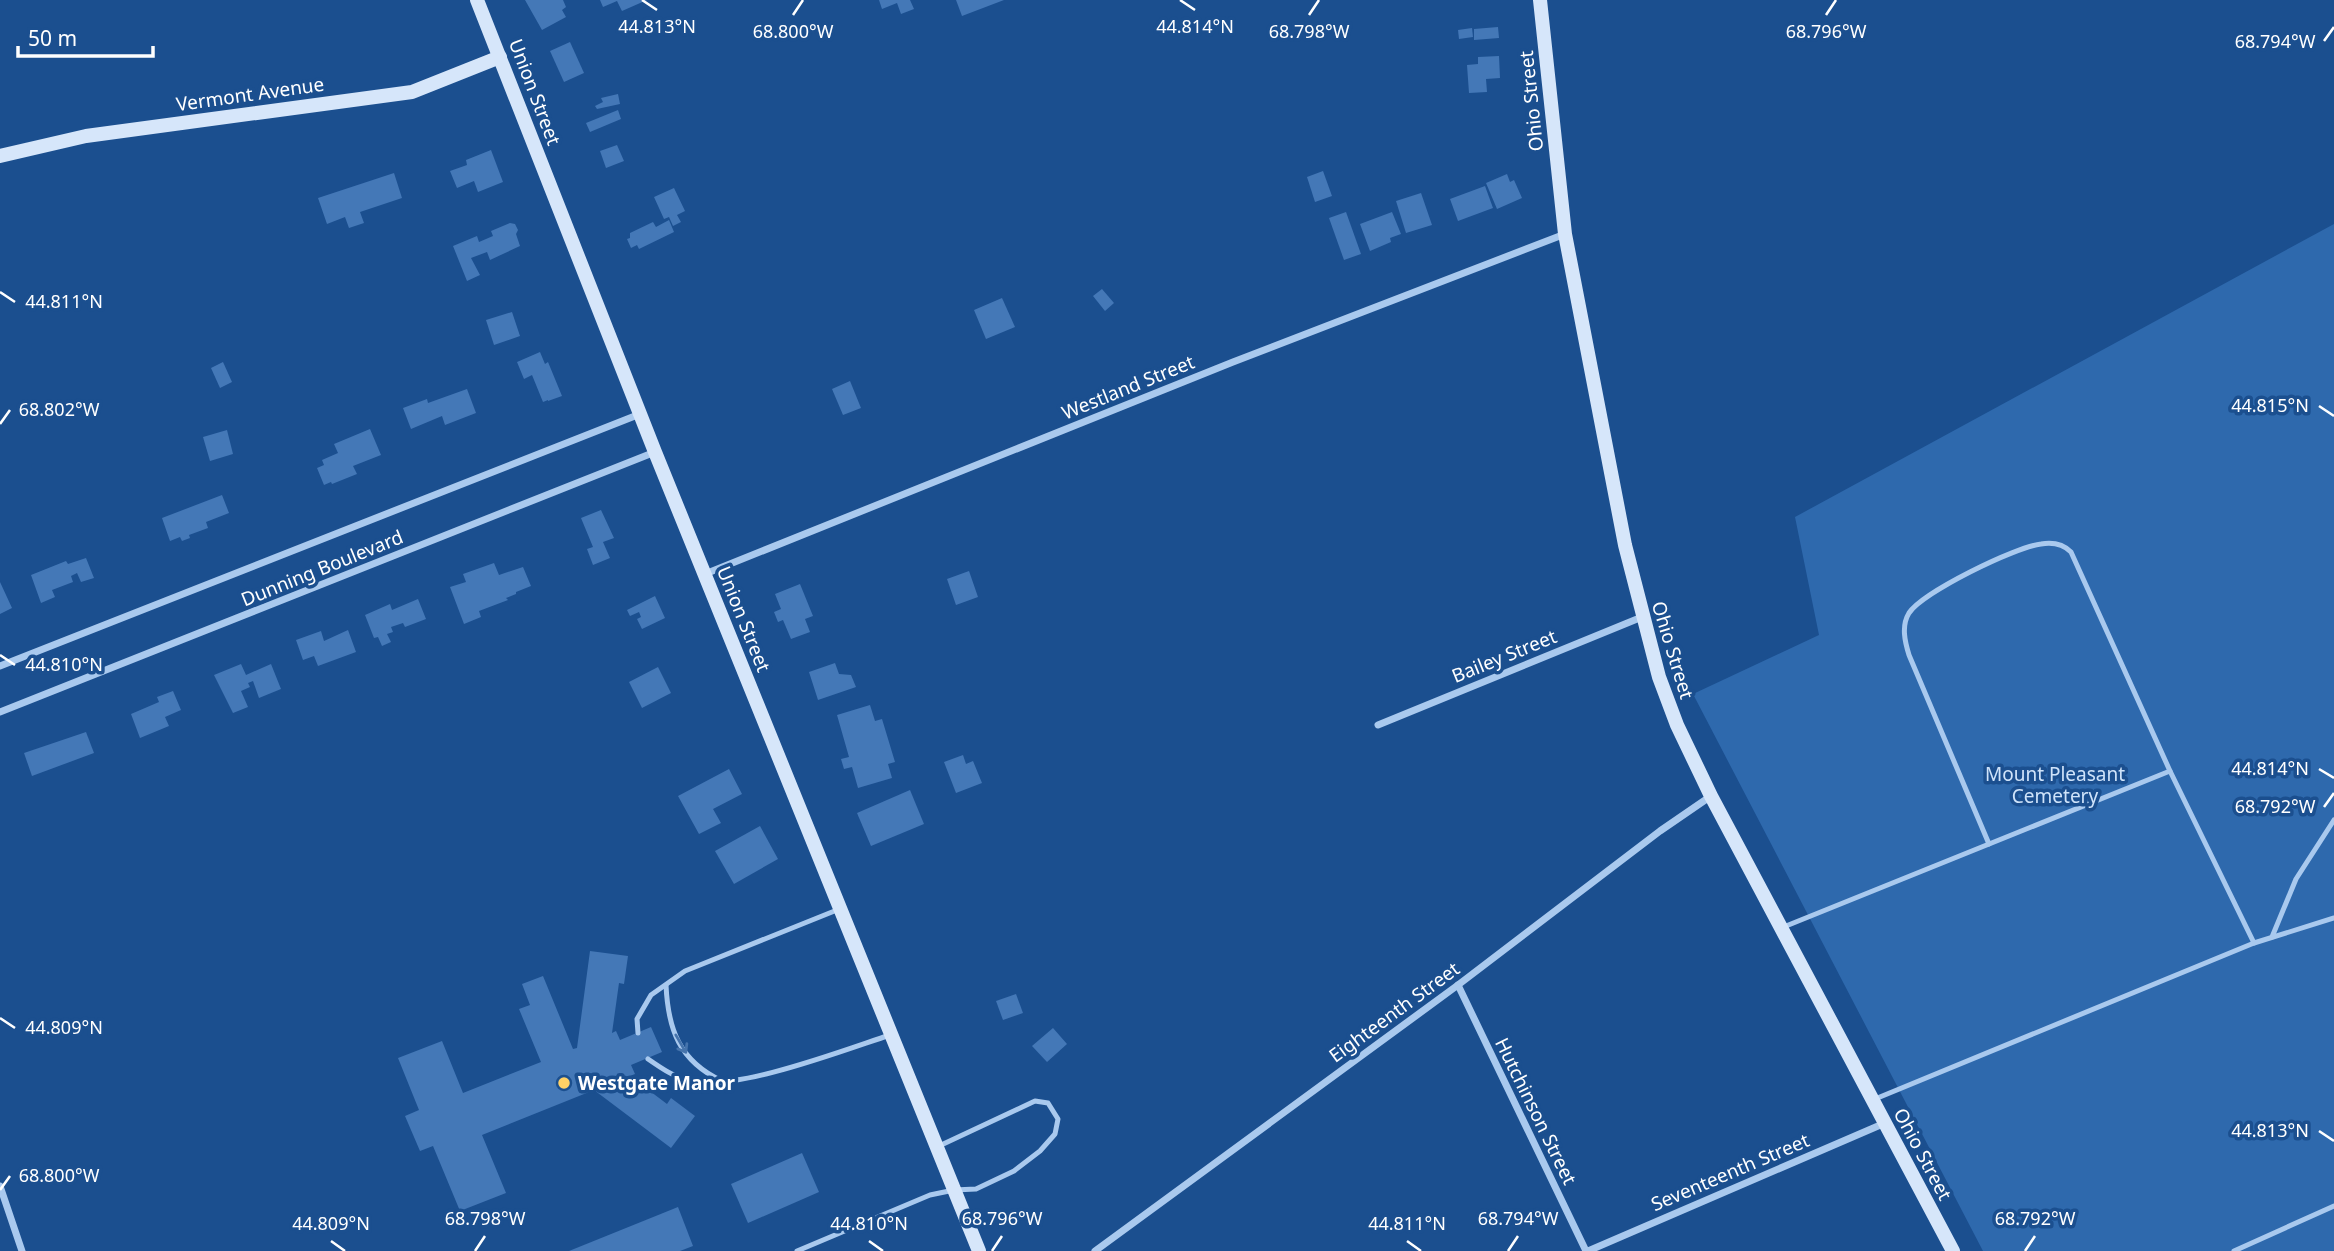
<svg xmlns="http://www.w3.org/2000/svg" width="2334" height="1251" viewBox="0 0 2334 1251" font-family="'Noto Sans',sans-serif">
<style>
.green{fill:#2e69ad}
.building{fill:#4478b7}
.lines{fill:none;stroke-linecap:round;stroke-linejoin:round}
.lane{stroke:#a9c9ee;stroke-width:5}
.street{stroke:#a9c9ee;stroke-width:7}
.secondary{stroke:#d6e6fa;stroke-width:14}
.oneway{stroke:#4674ac}
.ticks{fill:none;stroke:#fff;stroke-width:2.5}
.poi-dot{fill:#ffd166;stroke:#1b4f8f;stroke-width:2.5}
.labels{text-anchor:middle;stroke-width:7;stroke-linejoin:round;paint-order:stroke}
.street-label{font-size:19px;fill:#fff;stroke:#1b4f8f}
.park-label{font-size:19px;fill:#cfe3fa;stroke:#1b4f8f}
.poi-label{font-size:19px;font-weight:bold;fill:#fff;stroke:#1b4f8f;text-anchor:start}
.ticks-label{font-size:18px;text-anchor:middle;fill:#fff;stroke:#1b4f8f;stroke-width:7;stroke-linejoin:round;paint-order:stroke}
</style>
<rect width="100%" height="100%" fill="#1b4f8f"/>
<polygon class="green" points="2334,224 2334,1251 1983,1251 1693,694 1819,635 1795,517"/>
<g class="building">
<polygon points="525,0 563,0 566,7 562,10 566,17 542,30"/>
<polygon points="600,0 647,0 622,11 617,1 603,7"/>
<polygon points="879,0 910,0 914,9 901,14 897,3 882,9"/>
<polygon points="956,0 1004,0 962,16"/>
<polygon points="1498,27 1499,38 1474,40 1474,29"/>
<polygon points="1472,28 1473,37 1459,39 1458,30"/>
<polygon points="570,42 584,73 564,82 550,51"/>
<polygon points="1499,56 1500,78 1486,79 1487,92 1469,93 1467,65 1478,64 1478,57"/>
<polygon points="618,94 620,104 597,109 595,106 603,102 601,98"/>
<polygon points="618,110 621,119 590,132 586,123"/>
<polygon points="617,145 624,161 606,168 600,151"/>
<polygon points="491,150 503,182 478,192 474,181 457,188 450,171 467,165 466,160"/>
<polygon points="1323,171 1332,196 1315,202 1307,177"/>
<polygon points="394,173 402,198 360,212 364,223 349,228 345,217 327,224 318,198"/>
<polygon points="1507,174 1510,182 1514,180 1522,198 1497,209 1486,183"/>
<polygon points="1485,186 1493,208 1458,221 1450,199"/>
<polygon points="674,188 685,211 677,215 681,222 673,226 669,217 664,219 654,197"/>
<polygon points="1421,193 1432,225 1406,233 1396,201"/>
<polygon points="1346,212 1361,254 1344,260 1329,218"/>
<polygon points="1392,212 1401,234 1390,238 1391,242 1370,251 1360,224"/>
<polygon points="669,220 674,232 639,249 637,245 631,248 627,239 630,238 630,233 653,222 656,227"/>
<polygon points="510,223 515,224 518,230 516,234 520,246 490,260 487,252 471,258 480,275 467,281 453,246 477,236 479,242 493,236 491,231"/>
<polygon points="1102,289 1114,303 1105,311 1093,296"/>
<polygon points="1002,298 1015,327 986,339 974,310"/>
<polygon points="512,312 520,336 494,345 486,320"/>
<polygon points="540,352 545,364 548,362 562,396 548,401 548,400 543,402 532,375 524,379 517,362"/>
<polygon points="223,362 232,382 220,388 211,368"/>
<polygon points="850,381 861,408 843,415 832,389"/>
<polygon points="467,389 476,413 445,425 442,416 411,429 403,408 427,399 428,403"/>
<polygon points="370,429 381,455 353,466 357,474 332,484 331,482 324,485 317,468 324,465 322,460 338,453 334,444"/>
<polygon points="227,430 233,454 210,461 203,437"/>
<polygon points="222,495 229,513 206,522 208,528 189,535 190,538 182,541 180,537 170,541 162,518"/>
<polygon points="601,510 614,538 603,542 610,558 593,565 587,549 593,547 581,518"/>
<polygon points="86,558 94,578 81,582 77,573 71,576 73,582 52,590 55,597 41,603 31,575 66,561 68,564"/>
<polygon points="494,563 499,575 523,567 531,586 516,592 516,594 506,598 508,600 479,611 481,617 464,624 450,587 466,582 463,574"/>
<polygon points="969,571 978,597 956,605 947,579"/>
<polygon points="0,582 12,608 0,614"/>
<polygon points="800,584 813,616 805,619 810,632 791,639 783,620 778,622 774,612 781,609 775,594"/>
<polygon points="655,596 665,618 642,629 637,619 641,617 639,612 630,616 627,610"/>
<polygon points="418,599 426,619 405,627 403,623 391,627 393,632 387,634 391,642 382,646 378,637 374,638 365,615 390,604 392,610"/>
<polygon points="348,630 356,652 318,666 314,656 303,660 296,640 321,631 324,641"/>
<polygon points="835,663 839,674 851,675 856,687 818,700 809,672"/>
<polygon points="241,664 246,675 271,664 281,689 259,698 253,681 248,683 250,687 241,691 248,707 233,713 214,675"/>
<polygon points="658,667 671,693 642,708 629,682"/>
<polygon points="173,691 181,710 165,717 169,726 140,738 131,714 159,702 157,697"/>
<polygon points="870,705 875,721 882,719 895,762 888,764 892,778 858,788 852,767 844,769 841,759 849,757 837,715"/>
<polygon points="86,732 94,753 32,776 24,753"/>
<polygon points="963,755 966,764 973,761 982,783 956,793 944,762"/>
<polygon points="729,769 742,794 713,809 721,823 699,834 678,796"/>
<polygon points="910,790 924,824 871,846 857,813"/>
<polygon points="760,826 778,859 734,884 715,851"/>
<polygon points="590,951 628,956 624,984 619,983 612,1033 616,1031 620,1040 651,1027 662,1052 631,1065 635,1074 630,1076 667,1104 671,1098 695,1116 671,1148 594,1090 482,1135 506,1193 460,1211 433,1146 420,1151 405,1116 419,1110 398,1058 442,1041 463,1093 541,1062 519,1009 530,1005 522,984 543,976 573,1049 577,1048"/>
<polygon points="1016,994 1023,1013 1003,1020 996,1001"/>
<polygon points="1053,1028 1067,1044 1047,1062 1032,1046"/>
<polygon points="802,1153 819,1192 748,1223 731,1184"/>
<polygon points="678,1207 693,1246 680,1251 569,1251"/>
</g>
<g class="lines">
<g class="lane">
<path d="M1989,844L1909,655C1905,642 1901,626 1909,613C1923,592 2015,547 2041,544C2053,542 2063,544 2071,552L2170,771L2254,943"/>
<polyline points="1781,928 2170,771"/>
<polyline points="2272,937 2296,879 2334,820"/>
<path d="M666,985C668,1029 679,1061 722,1081"/>
<polyline points="638,1033 637,1019 651,995 685,971 837,910"/>
<path d="M648,1059C661,1068 674,1077 690,1081C735,1092 844,1050 890,1035"/>
<polyline points="1875,1099 2254,943 2334,918"/>
<polyline points="797,1251 930,1195 954,1190 976,1189 1014,1171 1040,1151 1055,1134 1058,1119 1048,1103 1035,1101 939,1146"/>
<polyline points="2234,1251 2334,1206"/>
</g>
<g class="street">
<polyline points="705,574 1233,362 1565,234"/>
<polyline points="0,666 640,414"/>
<polyline points="0,712 655,452"/>
<polyline points="1378,725 1642,617"/>
<polyline points="1458,985 1586,1251"/>
<polyline points="0,1186 22,1251"/>
<polyline points="1095,1251 1458,985 1660,831 1711,796"/>
<polyline points="1588,1251 1885,1123"/>
</g>
<g class="secondary">
<polyline points="477,0 655,452 979,1251"/>
<polyline points="1540,0 1565,234 1625,545 1659,677 1677,725 1711,796 1953,1251"/>
<polyline points="0,156 86,136 412,92 500,57"/>
</g>
</g>
<defs><path id="oneway-shaft" d="M-6 0H5M1.5-3L5.5 0L1.5 3" fill="none" stroke-width="1.6" stroke-linecap="round" stroke-linejoin="round" transform="scale(1.75)"/></defs>
<use class="oneway" href="#oneway-shaft" transform="translate(681 1044) rotate(60)"/>
<path class="ticks" d="M642,0L657,10M1180,0L1195,10M793,15L803,0M1309,15L1319,0M1826,15L1836,0M2324,41L2334,27M0,292L15,302M2319,406L2334,416M0,424L10,410M0,655L15,665M2319,769L2334,778M2324,807L2334,793M0,1018L15,1028M2319,1131L2334,1141M0,1190L10,1176M331,1241L345,1251M869,1241L883,1251M1407,1241L1421,1251M475,1251L485,1236M992,1251L1002,1236M1508,1251L1518,1236M2025,1251L2035,1236"/>
<circle class="poi-dot" cx="564" cy="1083" r="7"/>
<g class="labels">
<g class="street-label">
<text transform="translate(535 92) rotate(69)" y="7">Union Street</text>
<text transform="translate(250 94) rotate(-8)" y="7">Vermont Avenue</text>
<text transform="translate(1531 101) rotate(-96)" y="7">Ohio Street</text>
<text transform="translate(1128 387) rotate(-22)" y="7">Westland Street</text>
<text transform="translate(322 568) rotate(-22)" y="7">Dunning Boulevard</text>
<text transform="translate(744 619) rotate(68)" y="7">Union Street</text>
<text transform="translate(1673 650) rotate(73)" y="7">Ohio Street</text>
<text transform="translate(1504 656) rotate(-22)" y="7">Bailey Street</text>
<text transform="translate(1394 1012) rotate(-36)" y="7">Eighteenth Street</text>
<text transform="translate(1536 1111) rotate(64)" y="7">Hutchinson Street</text>
<text transform="translate(1923 1154) rotate(62)" y="7">Ohio Street</text>
<text transform="translate(1730 1172) rotate(-23)" y="7">Seventeenth Street</text>
</g>
<g class="park-label">
<text x="2055" y="781">Mount Pleasant<tspan x="2055" dy="22">Cemetery</tspan></text>
</g>
<g class="poi-label">
<text x="578" y="1090">Westgate Manor</text>
</g>
</g>
<g class="ticks-label">
<text x="657" y="33">44.813°N</text>
<text x="1195" y="33">44.814°N</text>
<text x="793" y="38">68.800°W</text>
<text x="1309" y="38">68.798°W</text>
<text x="1826" y="38">68.796°W</text>
<text x="2275" y="48">68.794°W</text>
<text x="64" y="308">44.811°N</text>
<text x="2270" y="412">44.815°N</text>
<text x="59" y="416">68.802°W</text>
<text x="64" y="671">44.810°N</text>
<text x="2270" y="775">44.814°N</text>
<text x="2275" y="813">68.792°W</text>
<text x="64" y="1034">44.809°N</text>
<text x="2270" y="1137">44.813°N</text>
<text x="59" y="1182">68.800°W</text>
<text x="485" y="1225">68.798°W</text>
<text x="1002" y="1225">68.796°W</text>
<text x="1518" y="1225">68.794°W</text>
<text x="2035" y="1225">68.792°W</text>
<text x="331" y="1230">44.809°N</text>
<text x="869" y="1230">44.810°N</text>
<text x="1407" y="1230">44.811°N</text>
</g>
<path d="M18 46v10h135v-10" fill="none" stroke="#ffffff" stroke-width="3.5"/>
<text x="28" y="46" font-size="21" fill="#ffffff" stroke="#1b4f8f" stroke-width="5" paint-order="stroke">50 m</text>
</svg>
